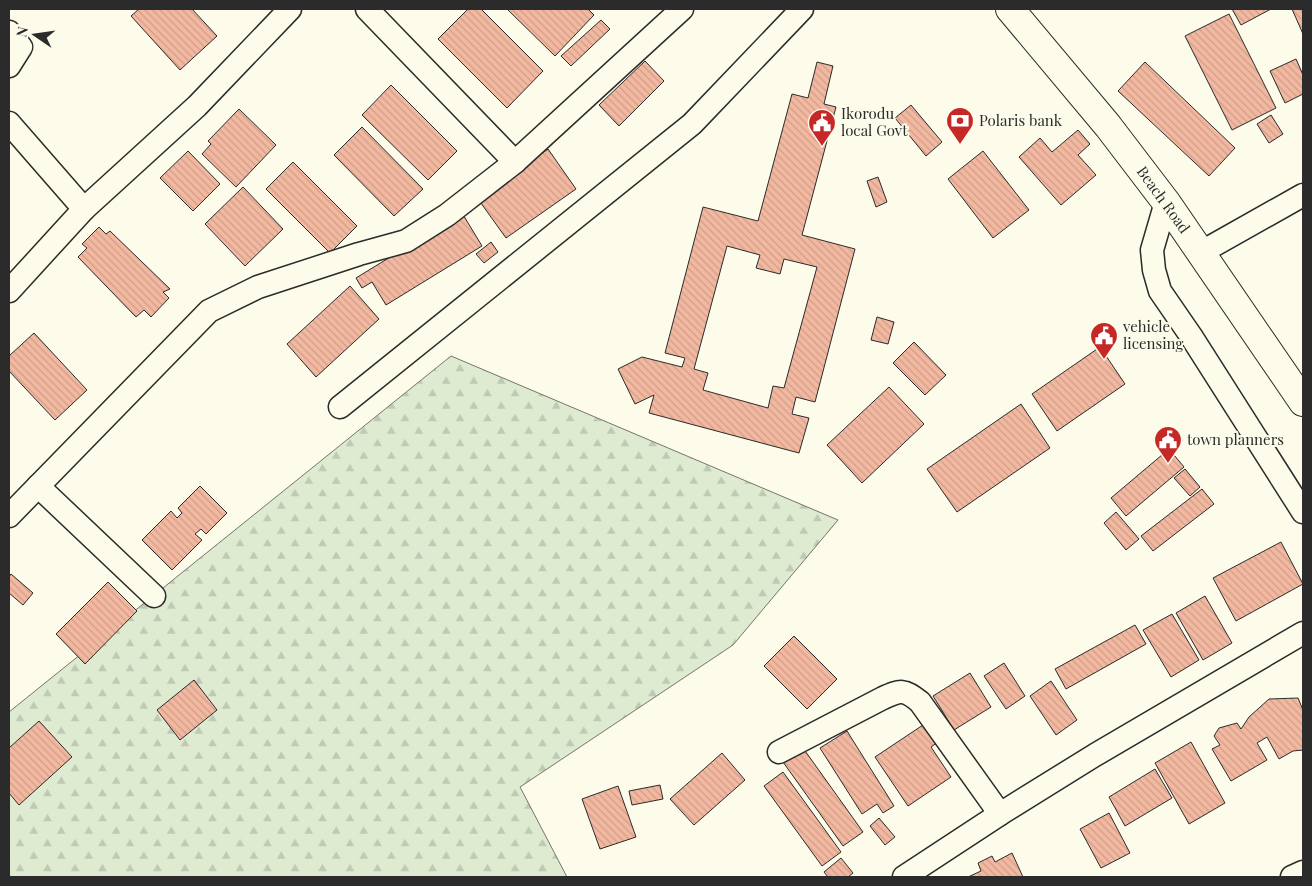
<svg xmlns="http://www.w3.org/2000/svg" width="1312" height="886" viewBox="0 0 1312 886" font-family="'Playfair Display',serif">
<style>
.forest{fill:url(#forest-firs);stroke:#74746e}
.building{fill:url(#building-back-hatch);stroke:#2b2b2b;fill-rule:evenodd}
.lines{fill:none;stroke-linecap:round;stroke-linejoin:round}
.street-casing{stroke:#2b2b2b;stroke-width:25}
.primary-casing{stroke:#2b2b2b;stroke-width:30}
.street{stroke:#fdfbea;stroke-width:22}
.primary{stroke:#fdfbea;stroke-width:28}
.labels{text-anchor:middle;stroke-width:4;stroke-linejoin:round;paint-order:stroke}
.poi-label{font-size:15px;fill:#2b2b2b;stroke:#fdfbea;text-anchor:start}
.street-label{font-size:15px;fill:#2b2b2b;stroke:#fdfbea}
</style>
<defs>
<pattern id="forest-firs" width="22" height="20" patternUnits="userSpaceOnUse" patternTransform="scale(1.25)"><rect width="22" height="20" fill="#deebd1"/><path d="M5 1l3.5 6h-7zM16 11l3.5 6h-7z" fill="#bfcab4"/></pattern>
<pattern id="building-back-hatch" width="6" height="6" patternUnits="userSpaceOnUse" patternTransform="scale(1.25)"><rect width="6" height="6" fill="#f2b8a0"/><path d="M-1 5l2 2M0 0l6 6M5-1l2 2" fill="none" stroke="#d09e8a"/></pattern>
</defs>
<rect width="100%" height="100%" fill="#fdfbea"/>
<polygon class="forest" points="451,356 838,520 733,645 520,787 567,877 9,877 9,712"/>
<g class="building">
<polygon points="139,9 192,9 217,36 180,70 131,16"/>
<polygon points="468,9 481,9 543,71 507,108 438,39"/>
<polygon points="507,9 588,9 594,15 555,56"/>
<polygon points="1232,9 1271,9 1241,25"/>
<polygon points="1292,9 1303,9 1303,34"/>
<polygon points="1229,14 1276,108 1232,130 1185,36"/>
<polygon points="601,20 610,29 571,66 561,56"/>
<polygon points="1296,59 1303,75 1303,94 1285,103 1270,71"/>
<polygon points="645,61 664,81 619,126 599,105"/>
<path d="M817,62L833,66L824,104L836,107L802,235L855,249L815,402L796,397L792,414L809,418L799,453L649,413L654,395L635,404L618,369L642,357L682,367L685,358L665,353L703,207L758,221L792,94L808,98ZM727,246L760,255L756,268L780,274L784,259L817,267L784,388L773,386L768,408L703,390L708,373L694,369Z"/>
<polygon points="1145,62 1235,148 1209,176 1118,91"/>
<polygon points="391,85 457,151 428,180 362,115"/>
<polygon points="911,105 942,142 926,156 895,118"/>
<polygon points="239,109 276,145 236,187 202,154 211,144 208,141"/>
<polygon points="1271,115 1283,134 1269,143 1257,124"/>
<polygon points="362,127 423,189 394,216 334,155"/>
<polygon points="1078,130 1090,144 1078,155 1096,175 1061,205 1019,157 1040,138 1052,152"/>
<polygon points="548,149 576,189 506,238 478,199"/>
<polygon points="188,151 220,184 193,211 160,178"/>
<polygon points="983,151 1029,210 993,238 948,179"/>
<polygon points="293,162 357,226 330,253 266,189"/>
<polygon points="878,177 887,202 876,207 867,181"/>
<polygon points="243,187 283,229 245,266 205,224"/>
<polygon points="462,213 482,246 386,305 372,282 362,288 356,278"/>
<polygon points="99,227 106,234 110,231 170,289 163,292 169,298 151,317 144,310 136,317 78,257 87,248 82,244"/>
<polygon points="491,242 498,252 484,263 476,254"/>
<polygon points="350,286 379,319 316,377 287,344"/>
<polygon points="877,317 894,322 888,344 871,340"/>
<polygon points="34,333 87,390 55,420 9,371 9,356"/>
<polygon points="914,342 946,375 925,395 893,363"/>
<polygon points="1100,347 1125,384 1057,431 1032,394"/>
<polygon points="889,387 924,424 862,483 827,445"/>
<polygon points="1021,404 1050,448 957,512 927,469"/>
<polygon points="1169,449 1184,467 1126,516 1111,498"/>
<polygon points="1185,469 1200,487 1190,496 1174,478"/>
<polygon points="200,486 227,513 206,534 201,529 195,534 202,540 172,570 142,540 171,511 177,518 182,513 178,508"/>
<polygon points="1202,489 1214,504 1153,551 1141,536"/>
<polygon points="1116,512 1139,539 1126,550 1104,523"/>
<polygon points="1281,542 1303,584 1236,621 1213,578"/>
<polygon points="11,574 33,593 23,605 9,593 9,577"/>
<polygon points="108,582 137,611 85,664 56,634"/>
<polygon points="1205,596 1232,643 1203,660 1176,613"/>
<polygon points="1172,614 1199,660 1171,677 1143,630"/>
<polygon points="1135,625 1146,644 1066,689 1055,669"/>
<polygon points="794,636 837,679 807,709 764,666"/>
<polygon points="1004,663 1025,696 1006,709 984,676"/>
<polygon points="970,673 991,707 954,730 933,696"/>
<polygon points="194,680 217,710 180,740 157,710"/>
<polygon points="1051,681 1077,720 1056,735 1030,696"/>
<polygon points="1298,698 1303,710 1303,750 1293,751 1279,759 1267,737 1257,743 1267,760 1231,781 1212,749 1220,745 1214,736 1219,728 1237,723 1241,729 1249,717 1269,699"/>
<polygon points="39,721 72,757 19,805 9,793 9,748"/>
<polygon points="926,723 938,742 931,747 951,777 908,806 875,757"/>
<polygon points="847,731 894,806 883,813 877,804 862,814 820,748"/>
<polygon points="1191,742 1225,803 1189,824 1155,763"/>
<polygon points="803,748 863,832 843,846 783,762"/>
<polygon points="722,753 745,780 694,825 670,799"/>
<polygon points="1155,769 1172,798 1125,826 1109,797"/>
<polygon points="783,772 841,852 822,866 764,786"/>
<polygon points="660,785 663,799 632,805 629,791"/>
<polygon points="618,786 636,837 600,849 582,799"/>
<polygon points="1109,813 1130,853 1101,868 1080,829"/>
<polygon points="879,818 895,837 885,845 870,826"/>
<polygon points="1012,853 1023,877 968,877 981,871 978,863 992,856 995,862"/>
<polygon points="841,858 853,873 848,877 828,877 824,872"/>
</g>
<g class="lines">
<defs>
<g id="street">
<polyline points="367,9 515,162"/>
<polyline points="9,32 21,47 9,66"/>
<polyline points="9,123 84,209"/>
<polyline points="1166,202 1152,250 1154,270 1160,291 1191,336 1303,512"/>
<polyline points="1200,253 1303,195"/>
<polyline points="9,291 84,209 197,106 290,9"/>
<polyline points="340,407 692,124 802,9"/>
<polyline points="38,486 154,596"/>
<polyline points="9,516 209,311 258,287 359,254 406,241 447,215 515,162 682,9"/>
<path d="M779,752L883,698C901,690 904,689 920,702L1000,814"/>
<polyline points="904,877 1000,814 1095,755 1303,633"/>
<polyline points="1292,877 1303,872"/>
</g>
<polyline id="primary" points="1010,9 1108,126 1166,202 1303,402"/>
</defs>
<use href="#street" class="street-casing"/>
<use href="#primary" class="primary-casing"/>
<use href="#street" class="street"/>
<use href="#primary" class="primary"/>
</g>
<defs>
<symbol id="bank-pin" viewBox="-11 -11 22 30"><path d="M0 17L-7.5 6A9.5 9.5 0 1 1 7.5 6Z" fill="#c62828" stroke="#fdfbea"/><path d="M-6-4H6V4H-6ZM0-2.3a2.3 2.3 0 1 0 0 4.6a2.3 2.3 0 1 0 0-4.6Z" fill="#fff"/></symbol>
<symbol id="civic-pin" viewBox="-11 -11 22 30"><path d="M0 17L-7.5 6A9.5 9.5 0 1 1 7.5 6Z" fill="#c62828" stroke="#fdfbea"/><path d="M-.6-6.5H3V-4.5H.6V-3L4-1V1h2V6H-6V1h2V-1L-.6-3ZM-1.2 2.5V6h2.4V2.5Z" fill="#fff"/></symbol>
</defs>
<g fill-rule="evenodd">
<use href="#bank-pin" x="944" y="105" width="32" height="43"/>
<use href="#civic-pin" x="806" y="107" width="32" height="43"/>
<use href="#civic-pin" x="1088" y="320" width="32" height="43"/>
<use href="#civic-pin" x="1152" y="424" width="32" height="43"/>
</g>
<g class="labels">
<g class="poi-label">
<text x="841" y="119">Ikorodu<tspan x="841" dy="17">local Govt</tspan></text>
<text x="979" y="126">Polaris bank</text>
<text x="1123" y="332">vehicle<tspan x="1123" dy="17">licensing</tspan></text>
<text x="1187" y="445">town planners</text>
</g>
<g class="street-label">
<text transform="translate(1163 200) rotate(54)" y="5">Beach Road</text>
</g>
</g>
<rect width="1312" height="886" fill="none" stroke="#2b2b2b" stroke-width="20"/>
<g transform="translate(35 35) rotate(283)" stroke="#fdfbea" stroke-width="4" paint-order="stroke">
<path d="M0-4L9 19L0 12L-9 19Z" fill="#2b2b2b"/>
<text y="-8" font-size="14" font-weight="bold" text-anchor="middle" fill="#2b2b2b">N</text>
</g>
</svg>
